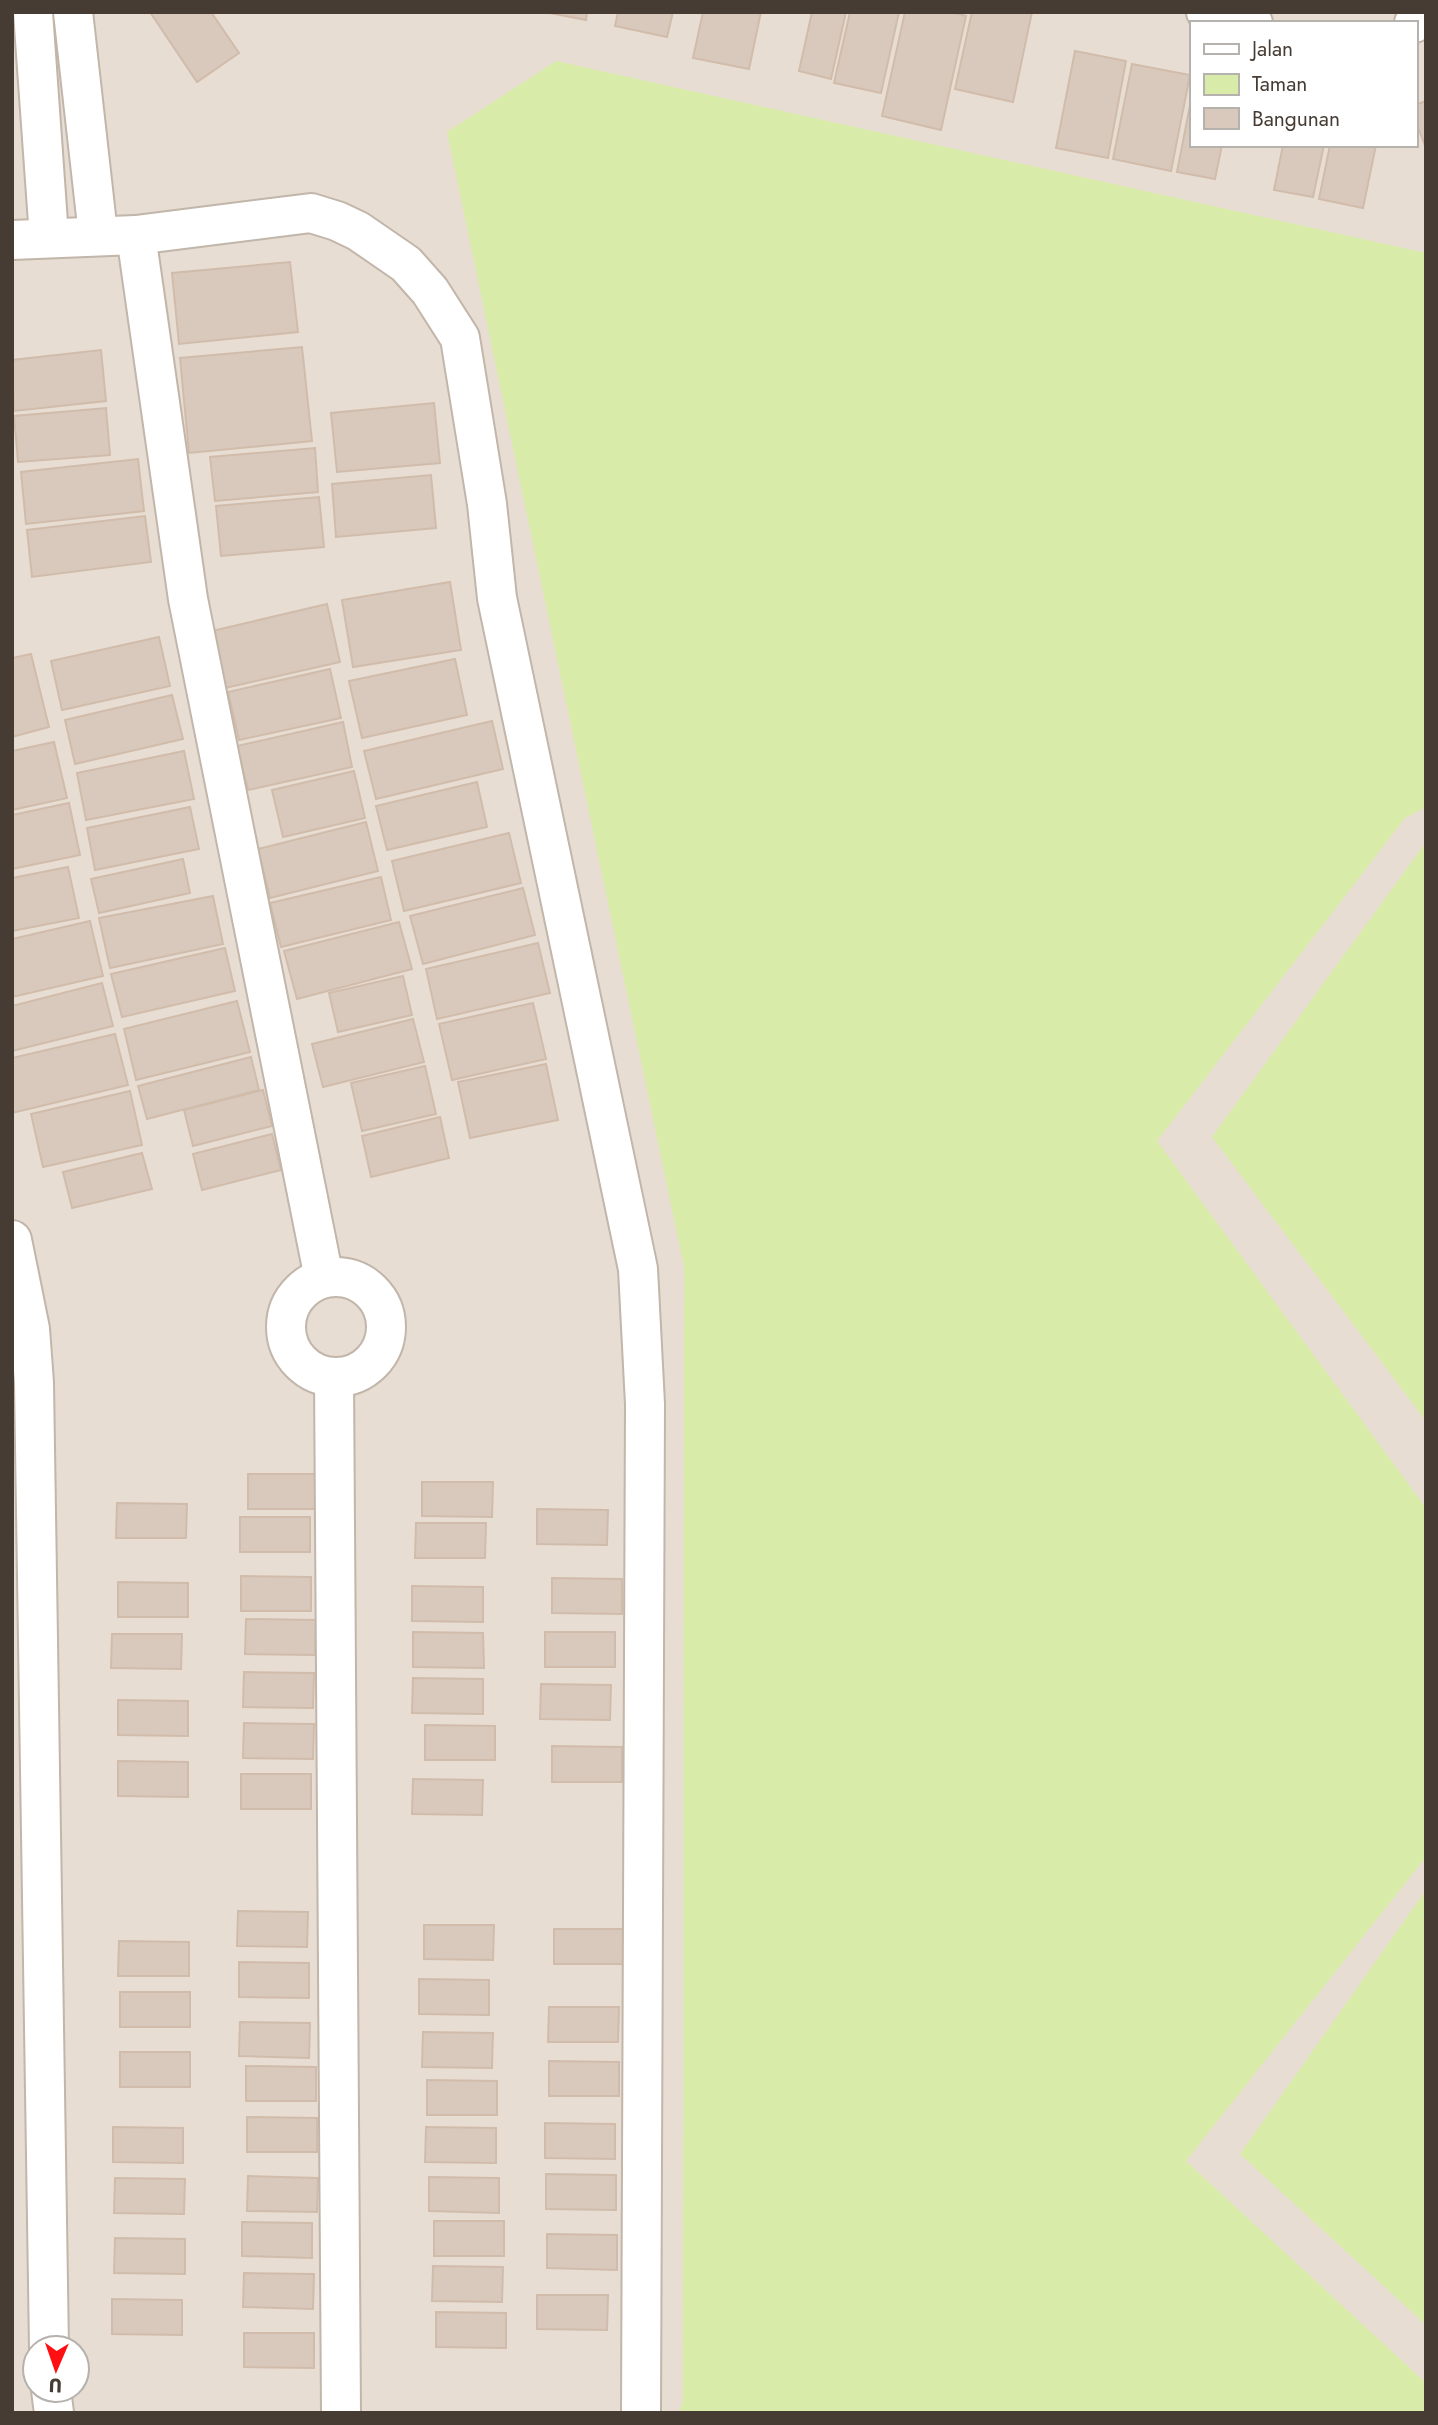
<svg xmlns="http://www.w3.org/2000/svg" width="1438" height="2425" viewBox="0 0 1438 2425" font-family="Jost,sans-serif">
<style>
.residential{fill:#e8ddd2;fill-rule:evenodd}
.green{fill:#d8eba9}
.building{fill:#d9c9bc;stroke:#d1bcab;stroke-width:2}
.lines{fill:none;stroke-linecap:round;stroke-linejoin:round}
.street-casing{stroke:#c2b5a9;stroke-width:42}
.street{stroke:#fff;stroke-width:38}
</style>
<rect width="100%" height="100%" fill="#f3ece4"/>
<path class="residential" d="M12,12H1426V2413H12ZM1191,23H1415V145H1191ZM35,2348H77V2390H35Z"/>
<g class="green">
<polygon points="556,61 1426,253 1426,807 1405,818 1157,1141 1426,1508 1426,1857 1186,2161 1426,2383 1426,2413 679,2413 683,2401 684,1267 447,132"/>
<polygon points="1426,842 1426,1421 1212,1137"/>
<polygon points="1426,1890 1426,2325 1240,2154"/>
</g>
<g class="building">
<polygon points="150,12 211,12 239,53 197,82"/>
<polygon points="545,12 587,12 586,20"/>
<polygon points="618,12 673,12 667,37 615,26"/>
<polygon points="703,12 761,12 749,69 693,58"/>
<polygon points="812,12 846,12 831,79 799,71"/>
<polygon points="850,12 899,12 881,93 834,83"/>
<polygon points="905,12 951,12 966,16 941,130 882,116"/>
<polygon points="972,12 1032,12 1013,102 955,89"/>
<polygon points="1075,51 1126,61 1108,158 1056,148"/>
<polygon points="1132,64 1190,75 1171,171 1113,159"/>
<polygon points="1191,100 1191,145 1222,145 1215,179 1177,172"/>
<polygon points="1426,101 1426,148 1415,120 1415,105"/>
<polygon points="1283,145 1324,145 1313,197 1274,190"/>
<polygon points="1330,145 1376,145 1363,208 1319,199"/>
<polygon points="290,262 298,332 179,344 172,273"/>
<polygon points="302,347 312,441 189,453 180,358"/>
<polygon points="101,350 106,401 14,411 12,360"/>
<polygon points="434,403 440,463 337,472 331,413"/>
<polygon points="106,408 110,455 18,462 14,416"/>
<polygon points="315,448 318,492 215,501 210,457"/>
<polygon points="138,459 144,511 26,524 21,472"/>
<polygon points="431,475 436,528 336,537 332,484"/>
<polygon points="319,497 324,547 221,556 216,506"/>
<polygon points="145,516 151,562 32,577 27,530"/>
<polygon points="450,582 461,650 353,667 342,600"/>
<polygon points="327,604 340,662 225,688 212,631"/>
<polygon points="159,637 170,686 62,710 51,661"/>
<polygon points="31,654 49,727 12,737 12,658"/>
<polygon points="455,659 467,715 362,738 349,681"/>
<polygon points="330,669 341,718 239,740 228,692"/>
<polygon points="172,695 183,739 75,764 65,720"/>
<polygon points="492,721 503,769 376,799 364,751"/>
<polygon points="343,722 352,767 248,790 237,746"/>
<polygon points="54,742 67,798 12,810 12,751"/>
<polygon points="184,751 194,799 86,820 77,773"/>
<polygon points="354,771 365,818 283,837 272,790"/>
<polygon points="477,782 487,827 387,850 376,806"/>
<polygon points="69,803 80,855 12,869 12,815"/>
<polygon points="190,807 199,849 95,870 87,828"/>
<polygon points="366,822 378,871 270,898 258,849"/>
<polygon points="509,833 521,883 404,911 392,861"/>
<polygon points="183,859 190,893 99,913 91,879"/>
<polygon points="68,867 79,918 12,931 12,878"/>
<polygon points="381,877 391,920 281,947 270,903"/>
<polygon points="523,888 535,935 423,964 410,916"/>
<polygon points="213,896 223,944 110,968 99,918"/>
<polygon points="90,921 103,976 12,997 12,939"/>
<polygon points="399,922 412,969 297,999 284,951"/>
<polygon points="538,943 550,993 437,1019 426,969"/>
<polygon points="225,948 235,991 122,1017 111,974"/>
<polygon points="403,976 412,1015 338,1032 329,993"/>
<polygon points="102,983 113,1026 12,1051 12,1006"/>
<polygon points="237,1001 250,1052 136,1080 124,1029"/>
<polygon points="533,1003 546,1059 452,1080 439,1024"/>
<polygon points="413,1019 424,1062 323,1087 312,1044"/>
<polygon points="115,1034 128,1085 12,1113 12,1058"/>
<polygon points="251,1057 259,1090 147,1119 138,1086"/>
<polygon points="546,1064 558,1120 470,1138 458,1082"/>
<polygon points="425,1066 436,1114 362,1131 351,1083"/>
<polygon points="263,1090 272,1126 193,1146 184,1110"/>
<polygon points="130,1091 142,1145 43,1167 31,1114"/>
<polygon points="440,1117 449,1158 371,1177 362,1136"/>
<polygon points="272,1134 281,1170 202,1190 193,1154"/>
<polygon points="142,1153 152,1189 72,1208 63,1172"/>
<rect x="248" y="1474" width="70" height="35"/>
<polygon points="422,1482 493,1482 492,1517 422,1516"/>
<polygon points="117,1503 187,1504 186,1538 116,1538"/>
<polygon points="537,1509 608,1510 607,1545 537,1544"/>
<rect x="240" y="1517" width="70" height="35"/>
<polygon points="416,1523 486,1523 485,1558 415,1558"/>
<polygon points="241,1576 311,1577 311,1611 241,1611"/>
<polygon points="552,1578 622,1579 622,1614 552,1613"/>
<polygon points="118,1582 188,1583 188,1617 118,1617"/>
<polygon points="412,1586 483,1587 483,1622 412,1621"/>
<polygon points="246,1619 316,1620 315,1655 245,1654"/>
<polygon points="413,1632 483,1633 484,1668 413,1667"/>
<rect x="545" y="1632" width="70" height="35"/>
<polygon points="112,1634 182,1634 181,1669 111,1668"/>
<polygon points="244,1672 314,1673 313,1708 243,1707"/>
<polygon points="413,1678 483,1679 483,1714 412,1713"/>
<polygon points="541,1684 611,1685 610,1720 540,1719"/>
<polygon points="118,1700 188,1701 188,1736 118,1735"/>
<polygon points="244,1723 314,1724 313,1759 243,1758"/>
<polygon points="425,1725 495,1726 495,1760 425,1760"/>
<polygon points="552,1746 622,1747 622,1782 552,1782"/>
<polygon points="118,1761 188,1762 188,1797 118,1796"/>
<rect x="241" y="1774" width="70" height="35"/>
<polygon points="413,1779 483,1780 482,1815 412,1814"/>
<polygon points="238,1911 308,1912 307,1947 237,1946"/>
<polygon points="424,1925 494,1925 493,1960 424,1959"/>
<rect x="554" y="1929" width="70" height="35"/>
<polygon points="119,1941 189,1942 189,1976 118,1976"/>
<polygon points="239,1962 309,1963 309,1998 239,1997"/>
<polygon points="419,1979 489,1980 489,2015 419,2014"/>
<rect x="120" y="1992" width="70" height="35"/>
<polygon points="549,2007 619,2007 618,2042 548,2042"/>
<polygon points="240,2022 310,2023 309,2058 239,2056"/>
<polygon points="423,2032 493,2033 492,2068 422,2067"/>
<rect x="120" y="2052" width="70" height="35"/>
<polygon points="549,2061 619,2062 619,2096 549,2096"/>
<polygon points="246,2066 316,2067 316,2101 246,2101"/>
<polygon points="427,2080 497,2081 497,2115 427,2115"/>
<polygon points="247,2117 317,2118 317,2152 247,2152"/>
<polygon points="545,2123 615,2124 615,2159 545,2158"/>
<polygon points="113,2127 183,2128 183,2163 113,2162"/>
<polygon points="426,2127 496,2128 496,2163 425,2162"/>
<polygon points="546,2174 616,2175 616,2210 546,2209"/>
<polygon points="248,2176 318,2178 317,2212 247,2211"/>
<polygon points="429,2177 499,2178 499,2213 429,2211"/>
<polygon points="115,2178 185,2179 184,2214 114,2213"/>
<rect x="434" y="2221" width="70" height="35"/>
<polygon points="242,2222 312,2223 312,2258 242,2256"/>
<polygon points="547,2234 617,2235 617,2270 547,2268"/>
<polygon points="115,2238 185,2239 185,2274 114,2273"/>
<polygon points="433,2266 503,2267 502,2302 432,2301"/>
<polygon points="244,2273 314,2274 313,2309 243,2307"/>
<polygon points="537,2295 608,2295 607,2330 537,2329"/>
<polygon points="112,2299 182,2300 182,2335 112,2334"/>
<polygon points="436,2312 506,2313 506,2348 436,2347"/>
<polygon points="244,2333 314,2333 314,2368 244,2367"/>
</g>
<g class="lines">
<defs>
<g id="street">
<polyline points="33,12 49,237"/>
<polyline points="73,12 98,234"/>
<polyline points="1206,12 1253,23"/>
<polyline points="1414,23 1426,14"/>
<polyline points="136,235 188,599 324,1278"/>
<polyline points="12,240 136,235 311,213 337,221 358,231 406,264 430,291 460,338 487,504 497,598 638,1269 645,1404 641,2413"/>
<polyline points="12,1240 30,1329 34,1383 49,2348"/>
<circle cx="336" cy="1327" r="50"/>
<polyline points="334,1377 341,2413"/>
<polyline points="51,2390 54,2413"/>
</g>
</defs>
<use href="#street" class="street-casing"/>
<use href="#street" class="street"/>
</g>
<rect width="1438" height="2425" fill="none" stroke="#463c33" stroke-width="28"/>
<rect x="1190" y="21" width="228" height="126" fill="#ffffff" stroke="#b5b1ad" stroke-width="2"/>
<rect x="1204" y="44" width="35" height="10" fill="#ffffff" stroke="#b5b1ad" stroke-width="2"/>
<text x="1252" y="56" font-size="21" fill="#463c33">Jalan</text>
<rect x="1204" y="74" width="35" height="21" fill="#d8eba9" stroke="#b5b1ad" stroke-width="2"/>
<text x="1252" y="91" font-size="21" fill="#463c33">Taman</text>
<rect x="1204" y="108" width="35" height="21" fill="#d9c9bc" stroke="#b5b1ad" stroke-width="2"/>
<text x="1252" y="126" font-size="21" fill="#463c33">Bangunan</text>
<g transform="translate(56 2369) rotate(182)"><circle r="33" fill="#ffffff" stroke="#b5b1ad" stroke-width="2"/>
<path d="M0-5L12 26L0 18L-12 26Z" fill="#ff0f11"/>
<text y="-10" font-size="19" font-weight="bold" text-anchor="middle" fill="#463c33">U</text>
</g>
</svg>
